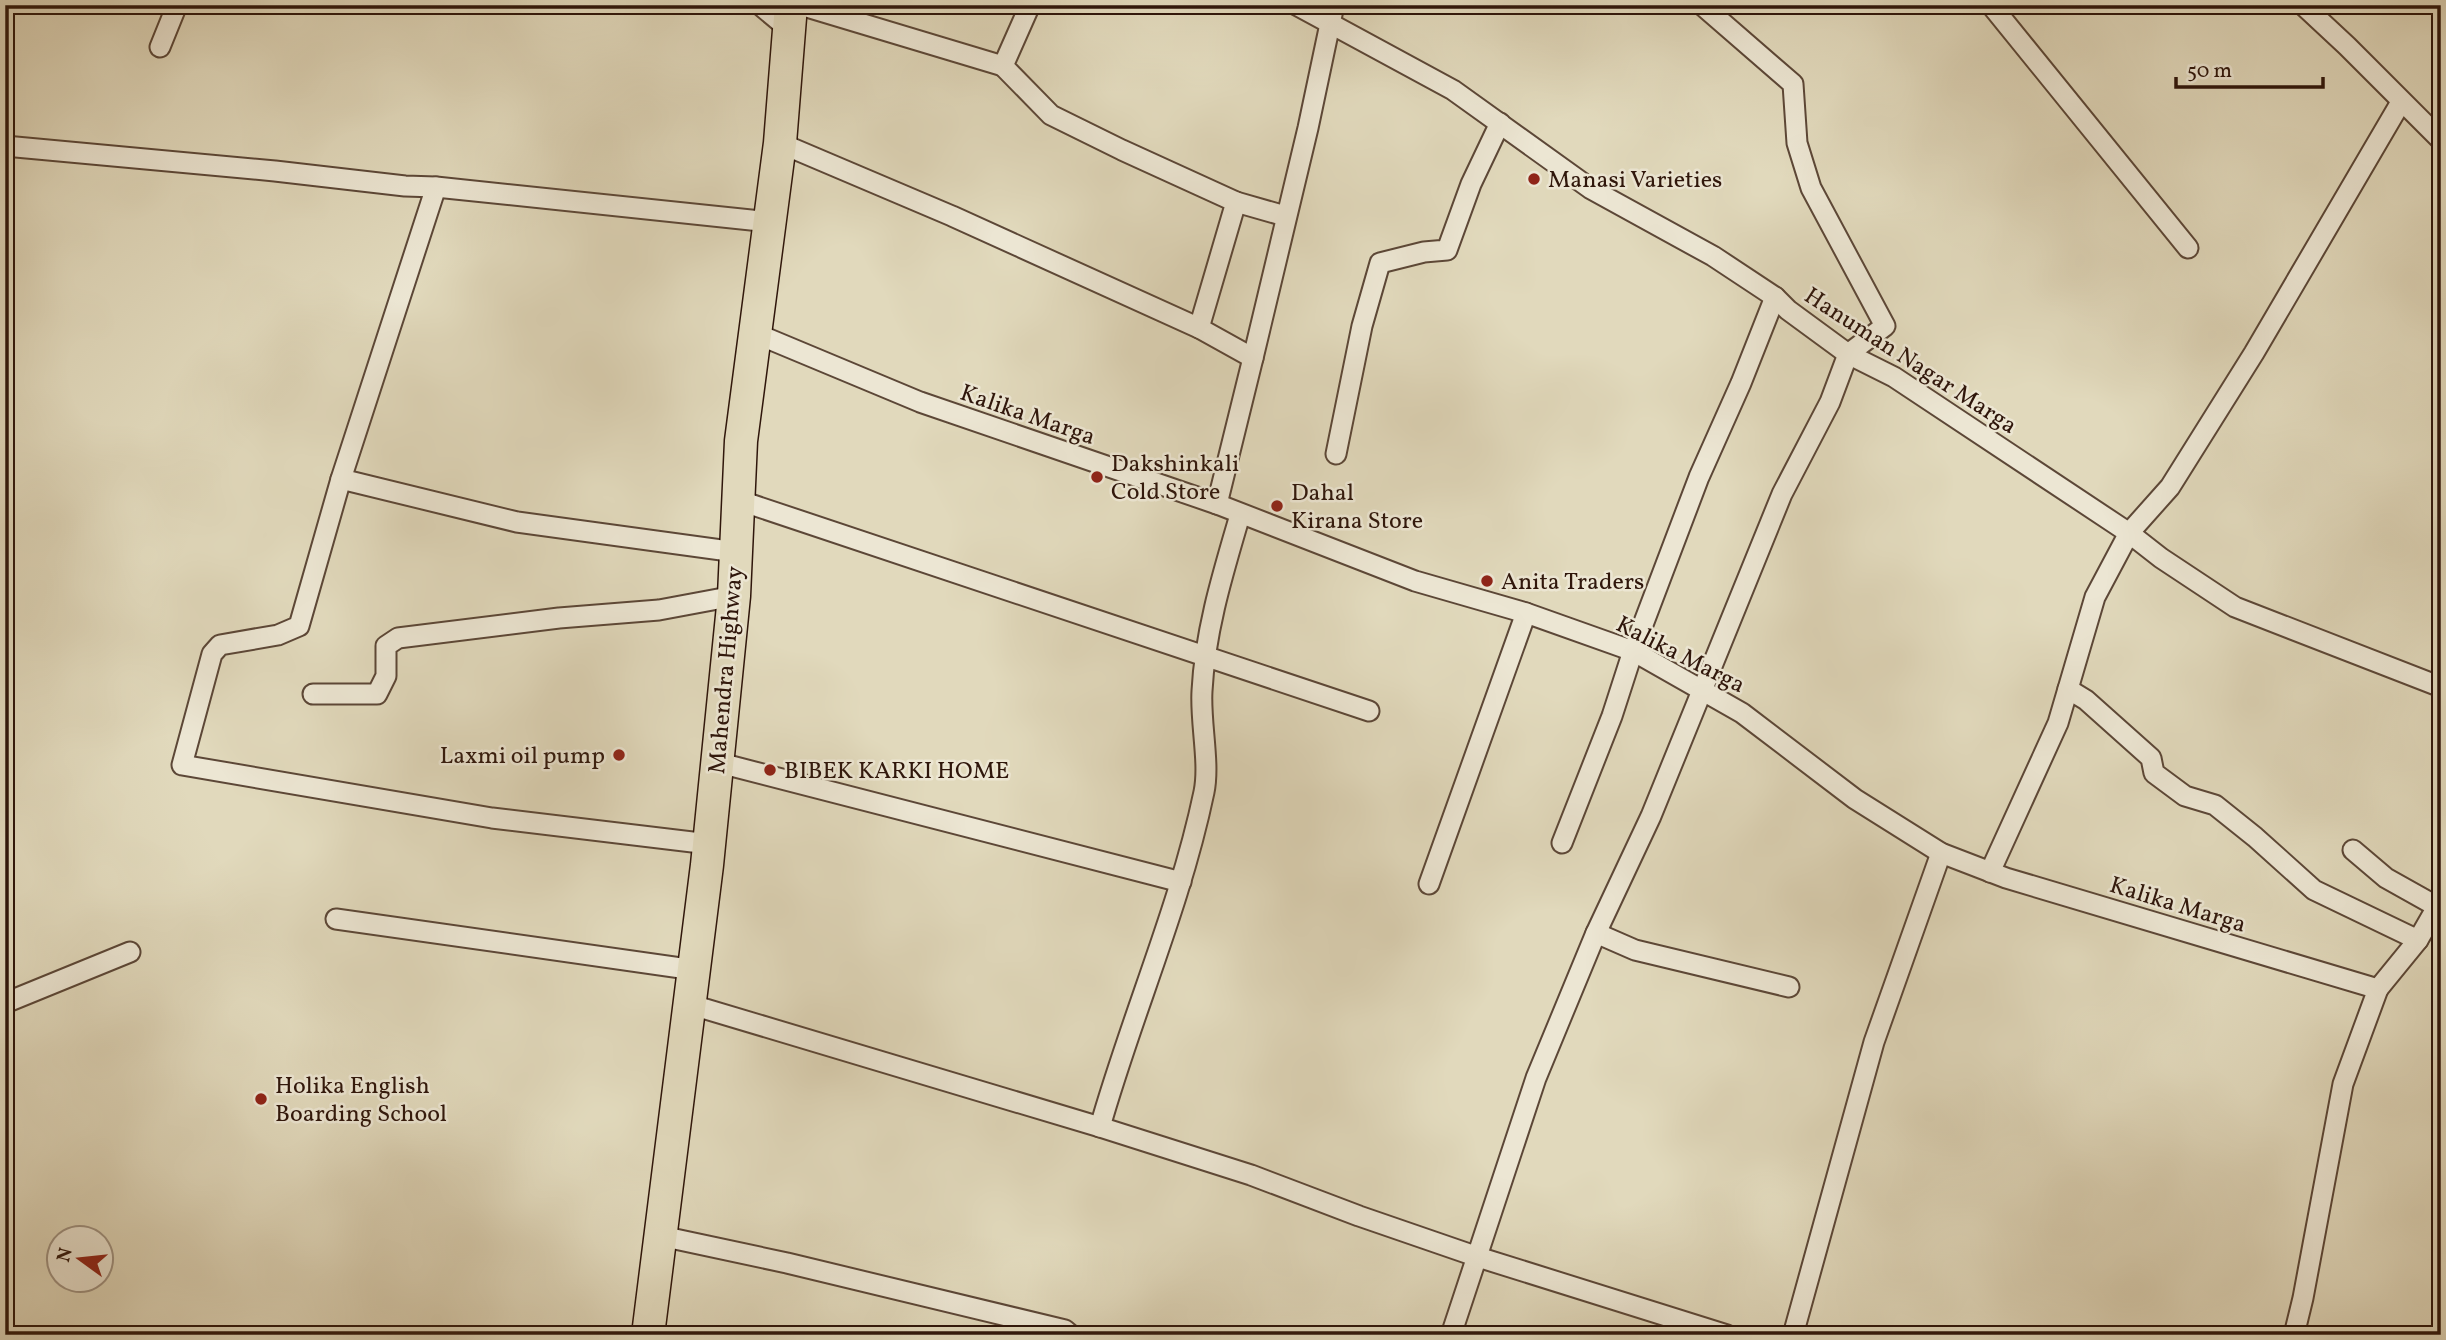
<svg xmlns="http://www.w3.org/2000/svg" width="2446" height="1340" viewBox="0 0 2446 1340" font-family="Vollkorn,serif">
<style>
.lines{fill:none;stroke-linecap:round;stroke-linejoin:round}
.minor-casing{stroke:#5c4737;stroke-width:23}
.trunk-casing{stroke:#2f160b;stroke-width:35}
.minor{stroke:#ece6d3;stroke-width:19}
.trunk{stroke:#e1d9bc;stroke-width:32}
.poi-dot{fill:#8f2418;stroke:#ece6d3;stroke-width:2.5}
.labels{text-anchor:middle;stroke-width:5;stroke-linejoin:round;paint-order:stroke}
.poi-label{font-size:24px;fill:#2f160b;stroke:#ece6d3;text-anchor:start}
.street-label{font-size:24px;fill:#2f160b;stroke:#ece6d3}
</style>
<rect width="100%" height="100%" fill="#e1d9bc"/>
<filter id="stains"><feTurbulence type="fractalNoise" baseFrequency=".00286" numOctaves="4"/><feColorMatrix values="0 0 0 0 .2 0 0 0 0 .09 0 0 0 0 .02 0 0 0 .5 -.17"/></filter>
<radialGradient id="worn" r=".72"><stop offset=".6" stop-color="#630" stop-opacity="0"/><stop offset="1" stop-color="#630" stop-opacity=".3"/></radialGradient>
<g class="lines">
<defs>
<g id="minor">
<polyline points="760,5 790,30"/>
<polyline points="800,5 1003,66"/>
<polyline points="1030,5 1003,66 1051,115 1122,150 1236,202 1199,328 1253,358 1217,504"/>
<polyline points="1296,5 1453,90 1591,189 1713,256 1775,297 1788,310 1848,354 1894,377 2129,533 2161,558 2235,607 2441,687"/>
<polyline points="1991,5 2188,248"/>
<polyline points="2303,5 2347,46 2441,140"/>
<polyline points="160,47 177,5"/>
<polyline points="780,143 952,216 1199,328"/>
<polyline points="5,146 275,171 405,186 436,187 770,222"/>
<polyline points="436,187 341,479 299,626 278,635 220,645 212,654 182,765 492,818 709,844"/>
<polyline points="1236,202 1285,216"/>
<polyline points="757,334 920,402 1217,504 1415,581 1526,613 1633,651 1742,713 1855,799 1941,853 2006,878 2378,989 2418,940 2441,900"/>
<polyline points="1253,358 1308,128 1334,5"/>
<polyline points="1336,454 1362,326 1380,263 1424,252 1447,250 1471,184 1500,123"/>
<polyline points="341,479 517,522 736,552"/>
<polyline points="738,500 1369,711"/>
<polyline points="2068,689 2086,700 2151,758 2154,773 2185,796 2215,805 2255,837 2314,890 2418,940"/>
<polyline points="313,694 377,694 386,676 386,646 398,638 559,618 659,610 734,596"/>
<polyline points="716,762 1181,882"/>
<polyline points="1562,843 1612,716 1633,651 1699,477 1741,383 1775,297"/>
<polyline points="2353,850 2386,878 2436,906"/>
<polyline points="1990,872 2058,723 2095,597 2129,533 2170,487 2254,353 2401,102"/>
<polyline points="1429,884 1526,613"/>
<polyline points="336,919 695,970"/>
<polyline points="1596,933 1635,950 1789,987"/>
<polyline points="5,1003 130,952"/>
<polyline points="689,1004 1100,1127 1251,1175 1359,1216 1478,1257 1727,1335"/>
<path d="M1100,1127C1132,1014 1180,907 1204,792C1210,763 1200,722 1202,691C1205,631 1223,573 1240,515"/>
<polyline points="661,1236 787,1263 1065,1330 1071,1335"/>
<polyline points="1451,1335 1536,1078 1596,933 1651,816 1782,494 1830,402 1848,354 1885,326 1811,188 1797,143 1793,84 1702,5"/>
<polyline points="1793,1335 1874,1042 1941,853"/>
<polyline points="2294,1335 2303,1298 2343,1084 2378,989"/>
</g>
<polyline id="trunk" points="648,1335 707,865 734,596 741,441 780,143 791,5"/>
</defs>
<use href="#minor" class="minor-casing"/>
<use href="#trunk" class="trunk-casing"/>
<use href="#minor" class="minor"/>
<use href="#trunk" class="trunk"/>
</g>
<g class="poi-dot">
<circle cx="1534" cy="179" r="7"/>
<circle cx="1097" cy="477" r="7"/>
<circle cx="1277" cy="506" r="7"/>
<circle cx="1487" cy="581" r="7"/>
<circle cx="619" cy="755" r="7"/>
<circle cx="770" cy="770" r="7"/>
<circle cx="261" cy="1099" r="7"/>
</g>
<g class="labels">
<g class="poi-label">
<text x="1548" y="187">Manasi Varieties</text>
<text x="1111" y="471">Dakshinkali<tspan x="1111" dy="28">Cold Store</tspan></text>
<text x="1291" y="500">Dahal<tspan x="1291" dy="28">Kirana Store</tspan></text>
<text x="1501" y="589">Anita Traders</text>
<text x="605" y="763" text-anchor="end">Laxmi oil pump</text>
<text x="784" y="778">BIBEK KARKI HOME</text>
<text x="275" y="1093">Holika English<tspan x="275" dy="28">Boarding School</tspan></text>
</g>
<g class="street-label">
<text transform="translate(1911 360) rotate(33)" y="8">Hanuman Nagar Marga</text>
<text transform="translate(1028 414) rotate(19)" y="8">Kalika Marga</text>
<text transform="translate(1681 654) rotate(27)" y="8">Kalika Marga</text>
<text transform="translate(725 670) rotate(-85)" y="8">Mahendra Highway</text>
<text transform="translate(2178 904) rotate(17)" y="8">Kalika Marga</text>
</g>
</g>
<rect width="2446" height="1340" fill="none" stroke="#e1d9bc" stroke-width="28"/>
<rect x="7" y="7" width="2432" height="1326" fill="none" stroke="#2f160b" stroke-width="3.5"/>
<rect x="14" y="14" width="2418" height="1312" fill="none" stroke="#2f160b" stroke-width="2"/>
<g transform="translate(80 1259) rotate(285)"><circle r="33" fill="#ece6d3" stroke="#a09383" stroke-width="2"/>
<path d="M0-5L12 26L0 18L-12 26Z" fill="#8f2418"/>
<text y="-10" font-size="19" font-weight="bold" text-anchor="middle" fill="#2f160b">N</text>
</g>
<path d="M2176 77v10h147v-10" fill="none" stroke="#2f160b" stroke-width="3.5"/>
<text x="2187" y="77" font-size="21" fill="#2f160b" stroke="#ece6d3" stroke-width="5" paint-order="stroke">50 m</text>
<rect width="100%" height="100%" filter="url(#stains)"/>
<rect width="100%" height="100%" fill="url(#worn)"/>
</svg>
